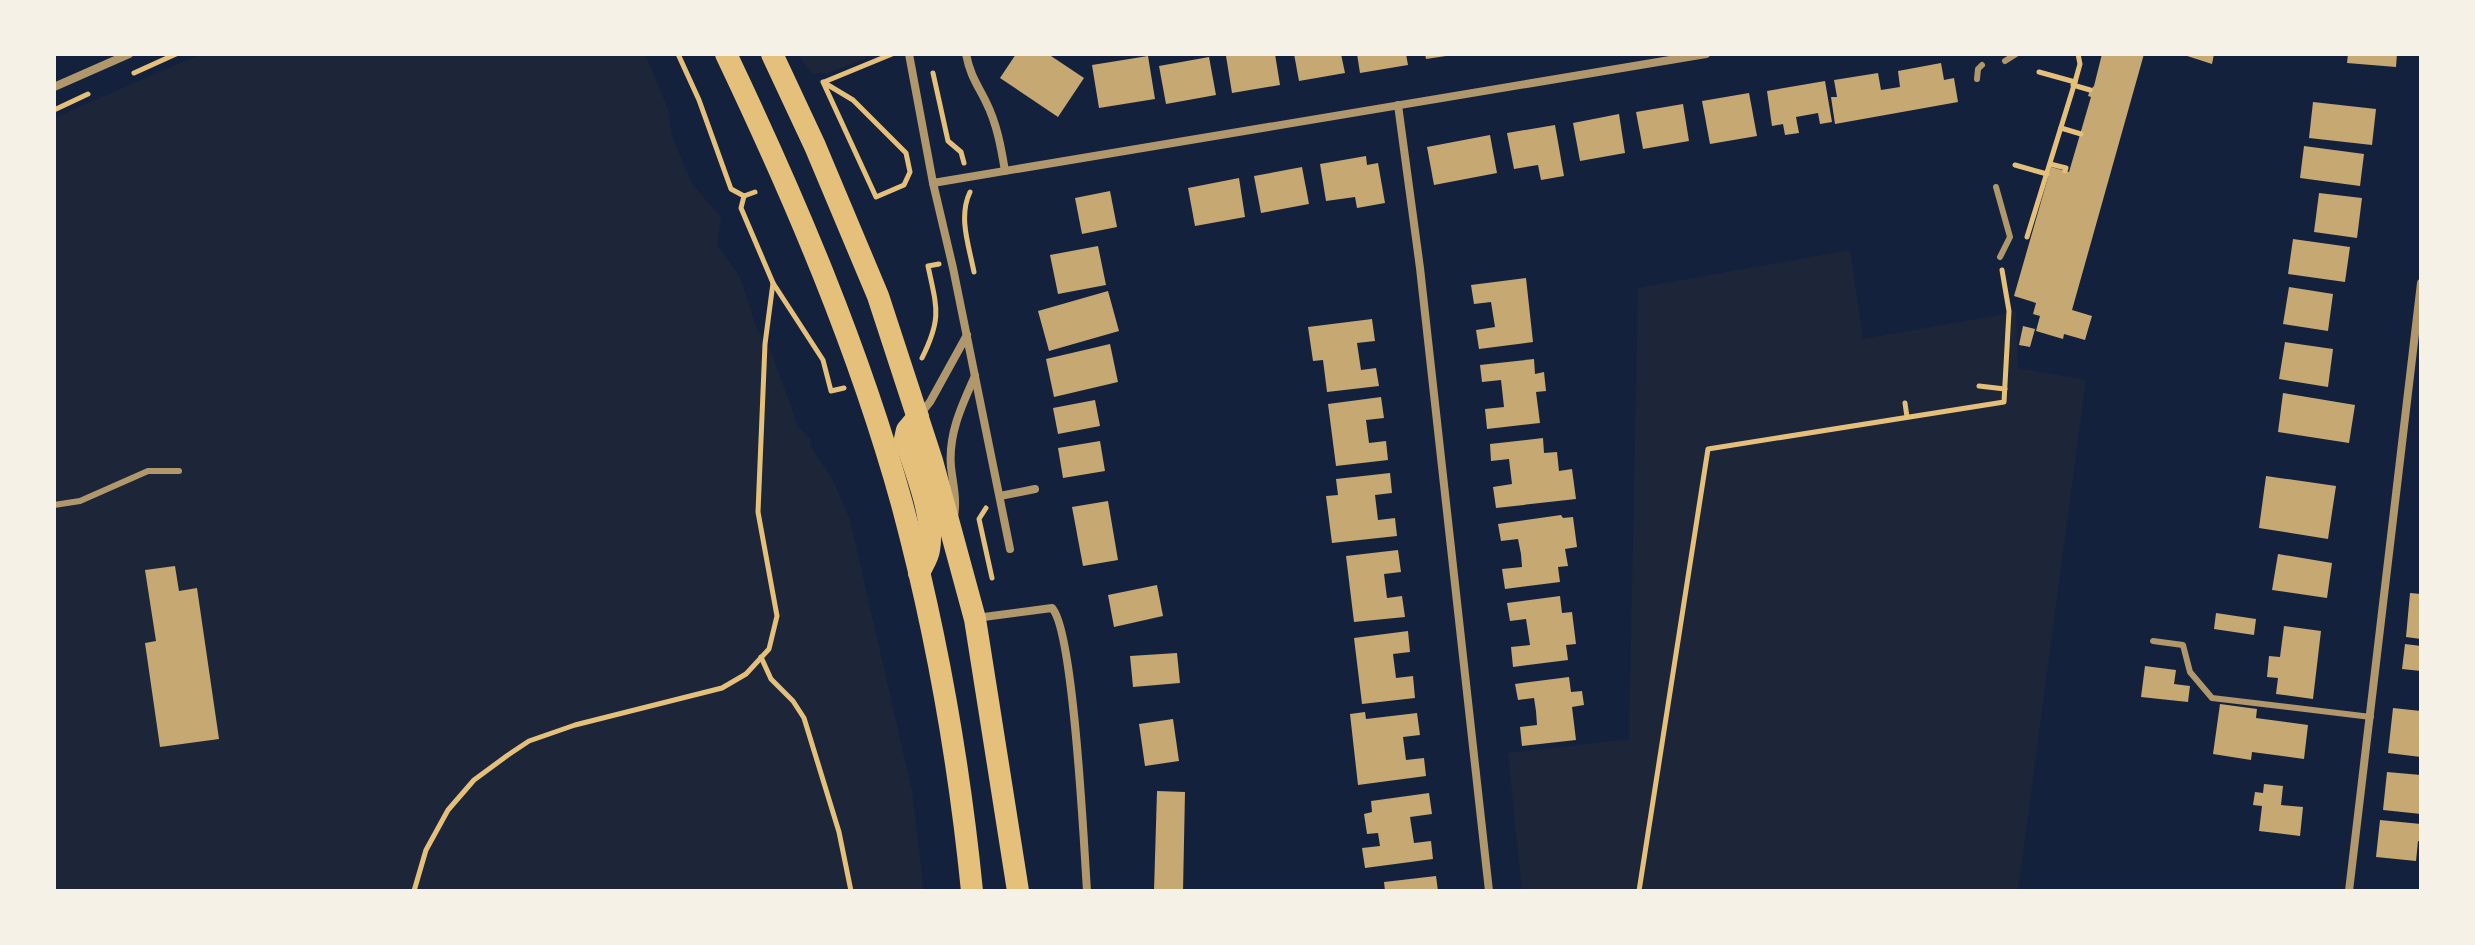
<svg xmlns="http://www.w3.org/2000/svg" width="2475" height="945" viewBox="0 0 2475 945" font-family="'Roboto Condensed',sans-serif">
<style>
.green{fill:#1d2539}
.building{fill:#c6a872}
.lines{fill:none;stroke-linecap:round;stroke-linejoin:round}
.path{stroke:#e5c07b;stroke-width:5}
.service{stroke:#b1986c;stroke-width:6}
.minor{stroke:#b1986c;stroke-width:8}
.trunk{stroke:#e5c07b;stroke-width:22}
</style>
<rect width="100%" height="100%" fill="#14213d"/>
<g class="green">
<polygon points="201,54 645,54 668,109 672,136 692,184 721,217 717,245 740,277 756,327 772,354 798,426 812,441 810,446 833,480 850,520 912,791 924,891 54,891 54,118"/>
<polygon points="798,54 866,54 865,59 828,73 812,74"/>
<polygon points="1850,250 1863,339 2016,312 2018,368 2086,380 2018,891 1522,891 1508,753 1629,739 1638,288"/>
</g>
<g class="building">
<polygon points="1016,54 1048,54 1084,78 1058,117 1000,78"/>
<polygon points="1236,54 1275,54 1280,85 1232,93 1226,56"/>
<polygon points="1294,54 1341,54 1345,73 1299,81"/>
<polygon points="1357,54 1406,54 1408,65 1360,73"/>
<polygon points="1425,54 1445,54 1446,56 1426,59"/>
<polygon points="2102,54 2144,54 2072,310 2092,316 2085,340 2064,334 2063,339 2036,331 2040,316 2033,314 2036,303 2014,296 2051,167 2069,172 2091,97 2088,96 2090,90 2094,86"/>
<polygon points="2181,54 2214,54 2212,64"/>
<polygon points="2348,54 2397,54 2396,67 2347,63"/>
<polygon points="1148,56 1155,99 1099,108 1092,65"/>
<polygon points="1209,57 1216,95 1166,104 1159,66"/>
<polygon points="1941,63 1944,80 1954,78 1958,102 1835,124 1831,97 1837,97 1834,80 1878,73 1881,90 1900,87 1898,71"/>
<polygon points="1825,81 1832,122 1820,124 1818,113 1796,117 1799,133 1785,135 1783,124 1772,126 1767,91"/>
<polygon points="1749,93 1757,136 1710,144 1702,101"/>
<polygon points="2313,102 2376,109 2372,145 2309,138"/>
<polygon points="1683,104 1689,141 1643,149 1636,112"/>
<polygon points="1619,114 1625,153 1580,161 1573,123"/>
<polygon points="1555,125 1564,176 1541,180 1538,165 1514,169 1507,133"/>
<polygon points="1490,135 1497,173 1434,185 1427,147"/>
<polygon points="2304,146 2364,154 2360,186 2300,178"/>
<polygon points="1366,156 1367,165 1378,163 1385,203 1357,208 1355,197 1326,201 1320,164"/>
<polygon points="1302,167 1309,204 1261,213 1254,176"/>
<polygon points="1239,178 1245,217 1195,226 1188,188"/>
<polygon points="1110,191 1117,227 1082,234 1075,198"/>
<polygon points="2319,193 2362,198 2357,238 2314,232"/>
<polygon points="2293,239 2350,247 2345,282 2288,274"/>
<polygon points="1098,246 1106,285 1058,294 1050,255"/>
<polygon points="1526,278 1533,342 1479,349 1476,330 1495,327 1491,302 1474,304 1471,285"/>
<polygon points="2289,287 2333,294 2328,331 2283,324"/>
<polygon points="1108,291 1119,331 1049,351 1038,311"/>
<polygon points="1372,319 1375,341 1357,343 1361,370 1376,368 1379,386 1327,392 1323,360 1313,361 1308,327"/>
<polygon points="2023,326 2035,329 2030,347 2019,345"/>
<polygon points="2285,342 2333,349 2328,387 2279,379"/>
<polygon points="1110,344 1118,382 1054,397 1046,359"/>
<polygon points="1534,359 1535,374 1544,372 1546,391 1536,392 1540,423 1487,429 1485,409 1504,407 1501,380 1482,382 1480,365"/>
<polygon points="2283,393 2355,405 2349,443 2278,432"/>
<polygon points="1381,397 1384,418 1366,420 1369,443 1386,441 1388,460 1336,466 1328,404"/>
<polygon points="1095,400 1100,426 1058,434 1053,408"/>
<polygon points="1543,438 1544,453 1557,452 1559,471 1572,469 1576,499 1496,508 1493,487 1512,484 1509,459 1491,461 1490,444"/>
<polygon points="1100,441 1105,471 1063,478 1058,448"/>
<polygon points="1390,473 1392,493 1375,495 1378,520 1395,518 1397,536 1332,543 1326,496 1338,495 1336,479"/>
<polygon points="2266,476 2336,486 2328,539 2259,528"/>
<polygon points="1108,501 1118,560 1083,566 1072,507"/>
<polygon points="1561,515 1563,518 1573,517 1577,547 1565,549 1568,566 1558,567 1560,582 1505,589 1502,569 1522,567 1521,554 1518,539 1501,541 1498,524"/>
<polygon points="1398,550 1401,572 1384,574 1387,598 1402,596 1405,617 1354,622 1346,556"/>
<polygon points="2278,554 2332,563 2327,598 2272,590"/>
<polygon points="175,566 179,591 197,588 219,739 160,747 145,643 156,641 145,570"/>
<polygon points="1157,585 1163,616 1114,627 1108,595"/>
<polygon points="2410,593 2421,594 2421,639 2406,637"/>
<polygon points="1560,596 1562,613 1572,612 1576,644 1566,645 1568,660 1513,667 1511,647 1530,645 1526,619 1510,621 1507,603"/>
<polygon points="2216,613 2256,619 2254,635 2214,629"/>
<polygon points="2284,626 2321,631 2313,699 2276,694 2278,678 2267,677 2269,656 2280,657"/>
<polygon points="1408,631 1410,652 1393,654 1396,678 1413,676 1415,698 1362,704 1354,638"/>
<polygon points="2405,644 2421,646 2421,671 2402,669"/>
<polygon points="1177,653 1180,683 1133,687 1130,656"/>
<polygon points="2145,666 2176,670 2174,684 2190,686 2188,702 2141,697"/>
<polygon points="1569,677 1571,692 1582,691 1584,705 1572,707 1576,740 1522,746 1520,727 1537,725 1536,711 1534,698 1518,700 1515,684"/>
<polygon points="2220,704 2257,709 2256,718 2308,725 2304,759 2252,752 2251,760 2213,754"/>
<polygon points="2393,708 2421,711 2421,757 2388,753"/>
<polygon points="1365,712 1366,719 1417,713 1420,735 1403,737 1406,760 1424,758 1426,776 1358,785 1350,714"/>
<polygon points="1173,719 1179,761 1145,766 1139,724"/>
<polygon points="2387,772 2421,775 2421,814 2383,810"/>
<polygon points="2264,784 2283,786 2281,805 2303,807 2300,836 2259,831 2262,806 2253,805 2255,792 2263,793"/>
<polygon points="1157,791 1185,792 1183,891 1154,891"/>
<polygon points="1429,793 1432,814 1410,817 1414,843 1431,841 1433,859 1365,868 1362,848 1380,846 1378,833 1367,834 1364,814 1372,812 1371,801"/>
<polygon points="2380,820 2421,824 2421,842 2418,841 2416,861 2376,857"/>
<polygon points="1436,876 1438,891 1385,891 1384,882"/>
</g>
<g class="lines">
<g class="path">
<polyline points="678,54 699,100 731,189 744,196"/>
<polyline points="2039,72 2075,82 2080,64 2078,54"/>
<polyline points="134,73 176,54"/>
<polyline points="933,73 948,141 961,152 964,163"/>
<polygon points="823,82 853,100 906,153 910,172 904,185 876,197"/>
<polyline points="824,82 892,54"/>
<polyline points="2073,85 2090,90"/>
<polyline points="54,110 88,94"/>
<polyline points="2061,128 2081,134"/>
<polyline points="2050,164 2066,168 2065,171"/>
<polyline points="2015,165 2047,174"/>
<path d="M970,192C958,217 969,246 974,272"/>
<polyline points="744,196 741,208 773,283 823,360 831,391 844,388"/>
<polyline points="744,196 755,192"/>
<polyline points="2027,237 2075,82"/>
<path d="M922,358C942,318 937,308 928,266L939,264"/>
<polyline points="1979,386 2005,389"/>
<polyline points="1905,403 1907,417"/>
<polyline points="986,508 979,519 992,578"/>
<polyline points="761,657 771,679 793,701 804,718 839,832 851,891"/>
<polyline points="414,891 426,850 448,810 474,780 508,755 529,741 575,725 722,688 746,674 769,649 777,616 758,512 765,344 773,283"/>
<polyline points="1639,891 1708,449 2004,402 2009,311 2002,270"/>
</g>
<g class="service">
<polyline points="2005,61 2016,54"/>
<polyline points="1977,79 1978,69 1982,65"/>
<polyline points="1996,187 2010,237 2000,257"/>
<polyline points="54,505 80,501 148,471 179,471"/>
<polyline points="2153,641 2183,645 2190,672 2212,698 2371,717"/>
</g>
<g class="minor">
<polyline points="909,54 933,183 953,268 1010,549"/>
<path d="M966,54C970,75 977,84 986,102C997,124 1001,147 1005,171"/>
<polyline points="54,87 129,54"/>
<polyline points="1398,105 1420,268 1489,891"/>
<polyline points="933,183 1706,54"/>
<polyline points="921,413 930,402 967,335"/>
<polyline points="1000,496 1035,489"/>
<path d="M954,517C957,498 953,485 951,467C948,434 962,405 975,376"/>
<path d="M976,618L1052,608C1074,631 1084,847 1087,891"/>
<polyline points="2349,891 2421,283"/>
</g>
<g class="trunk">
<path d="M726,54C795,199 859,349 902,504C936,631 959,761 972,891"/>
<polyline points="772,54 815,146 878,296 932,461 975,619 1018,891"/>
<path d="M918,417L907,430L905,439C915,470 935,518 929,550C928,558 922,566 919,573"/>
</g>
</g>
<rect width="2475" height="945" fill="none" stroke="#f6f1e7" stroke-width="112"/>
</svg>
